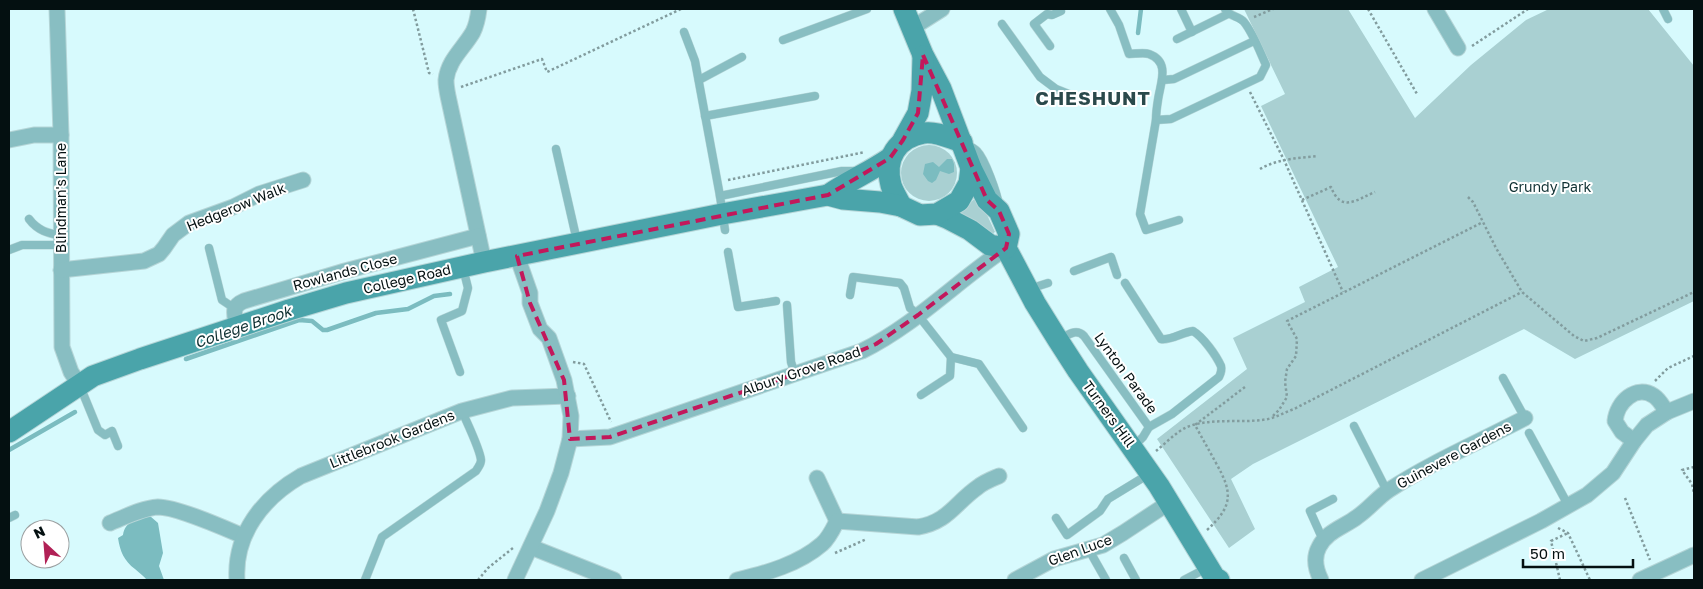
<svg xmlns="http://www.w3.org/2000/svg" width="1703" height="589" viewBox="0 0 1703 589" font-family="'Golos Text',sans-serif">
<style>
.green{fill:#a9d0d2}
.water{fill:#7bbcc0}
.lines{fill:none;stroke-linecap:round;stroke-linejoin:round}
.stream{stroke:#7bbcc0;stroke-width:4.5}
.service-casing{stroke:#b5d5d7;stroke-width:9}
.minor-casing{stroke:#b5d5d7;stroke-width:17}
.secondary-casing{stroke:#b5d5d7;stroke-width:23}
.path{stroke:#829c9e;stroke-width:2.5;stroke-dasharray:2.5 2.5;stroke-linecap:butt}
.service{stroke:#88bec2;stroke-width:8}
.minor{stroke:#88bec2;stroke-width:15}
.secondary{stroke:#4aa4aa;stroke-width:21}
.marked{fill:none;stroke:#c2185b;stroke-width:4;stroke-dasharray:10 6;stroke-linejoin:round}
.labels{text-anchor:middle;stroke-width:4;stroke-linejoin:round;paint-order:stroke}
.park-label{font-size:14px;fill:#103133;stroke:#fff}
.street-label{font-size:14px;fill:#041011;stroke:#fff}
.water-label{font-size:15px;font-style:italic;fill:#0f3032;stroke:#fff}
.district-label{font-size:19px;font-weight:bold;letter-spacing:1px;fill:#2a494b;stroke:#fff}
</style>
<rect width="100%" height="100%" fill="#d7fafd"/>
<g class="green">
<polygon points="1244,9 1348,9 1415,118 1471,65 1526,20 1549,9 1648,9 1694,66 1694,301 1575,359 1524,329 1253,464 1231,479 1255,529 1229,548 1157,439 1247,369 1233,338 1305,302 1299,287 1338,267 1261,106 1285,94"/>
<circle cx="929" cy="173" r="28"/>
<polygon points="978,195 995,232 992,234 960,214"/>
</g>
<g class="water">
<polygon points="947,159 952,159 954,164 954,172 949,174 940,171 936,180 932,183 928,181 923,174 925,164 933,162 939,167"/>
<path d="M150,516L158,523L163,553L159,566L164,580H147C144,576 139,573 135,569C124,561 120,551 118,538L123,535C125,521 137,519 150,516Z"/>
</g>
<g class="lines">
<g class="stream">
<polyline points="1138,33 1141,9"/>
<polyline points="186,359 299,320 312,321 323,330 327,330 376,313 408,309 434,296 450,294"/>
<polyline points="9,450 75,412"/>
</g>
<defs>
<g id="service">
<path d="M1110,9L1119,25L1129,54C1135,54 1144,52 1149,54C1171,62 1160,84 1158,100C1157,106 1156,113 1156,120L1171,119L1260,77L1266,65C1260,52 1253,33 1244,22C1239,16 1230,17 1225,9"/>
<polyline points="1181,9 1192,32"/>
<polyline points="1663,9 1668,19"/>
<polyline points="1002,24 1040,77 1056,89 1071,95"/>
<polyline points="684,32 695,61 720,196"/>
<polyline points="1177,39 1228,14"/>
<polyline points="783,40 867,9"/>
<polyline points="1050,46 1034,24 1047,14 1052,15 1061,11"/>
<polyline points="699,80 742,57"/>
<polyline points="1163,80 1174,79 1254,41"/>
<polyline points="705,116 815,96"/>
<polyline points="1156,120 1140,214 1146,230 1179,220"/>
<path d="M966,144C970,146 974,148 977,151C985,159 997,193 999,205"/>
<polyline points="556,149 577,241"/>
<path d="M29,219C38,231 48,233 62,236"/>
<polyline points="725,230 720,196 842,171 857,171"/>
<polyline points="209,248 222,300 234,308"/>
<polyline points="9,250 22,245 62,245"/>
<polyline points="728,252 738,307 776,301"/>
<polyline points="1074,271 1111,257 1117,275"/>
<path d="M1125,283L1161,339C1170,341 1183,332 1193,331C1203,337 1216,355 1221,366C1222,370 1221,373 1219,377L1172,414L1149,427"/>
<polyline points="1029,289 1048,283"/>
<polyline points="850,295 853,277 900,283 904,288 910,308 918,315 951,357 979,364 1023,428"/>
<polyline points="787,305 791,362 795,374"/>
<path d="M1060,339C1068,335 1076,328 1084,336L1149,427L1143,437L1133,447"/>
<polyline points="460,372 441,320 462,311 468,288 463,268"/>
<polyline points="1503,378 1525,418"/>
<polyline points="80,386 98,430 105,435 112,431 118,446"/>
<polyline points="921,395 950,376 951,357"/>
<polyline points="1354,426 1387,491"/>
<polyline points="1529,433 1568,505"/>
<polyline points="9,518 15,515"/>
<polyline points="1056,518 1067,535 1100,511 1108,499 1149,474"/>
<polyline points="1323,540 1310,511 1333,499"/>
<polyline points="1089,550 1106,580"/>
<polyline points="1124,558 1136,580"/>
<path d="M365,580L382,537L476,471C478,467 481,465 481,460C480,449 467,423 462,411"/>
<polyline points="1184,580 1207,568"/>
</g>
<g id="minor">
<polyline points="57,9 61,135 62,347 71,372 79,384"/>
<path d="M479,9C478,17 477,24 473,32C464,48 448,60 446,80C446,85 447,91 448,96L484,262"/>
<polyline points="1435,9 1458,48"/>
<polyline points="912,28 942,9"/>
<polyline points="9,140 34,135 61,135"/>
<polyline points="61,270 144,261 159,254 164,248 173,235 189,223 233,207 259,194 303,180"/>
<path d="M237,328C235,315 230,307 244,301L345,271L478,236"/>
<path d="M570,439L610,437L862,351C915,325 957,281 1006,248"/>
<path d="M1634,441L1622,432L1615,421C1617,402 1636,384 1654,396C1660,400 1663,407 1667,412"/>
<polyline points="817,478 837,521"/>
<path d="M110,523C125,517 142,508 158,507C177,507 224,528 243,536"/>
<polyline points="531,547 614,580"/>
<path d="M237,580C234,534 263,498 301,476L462,411L512,398L568,396"/>
<polyline points="515,580 547,511 561,473 570,439 571,416 564,380 549,338 540,329 530,303 530,293 517,256"/>
<path d="M737,580C767,573 799,564 822,544C829,538 833,529 837,521L918,527C948,522 955,503 978,487C984,482 992,479 999,476"/>
<polyline points="1015,580 1054,559 1103,545 1123,533 1170,502"/>
<path d="M1321,580C1316,570 1313,558 1319,547C1327,531 1344,527 1357,517C1369,509 1378,497 1389,490C1432,462 1479,442 1525,418"/>
<polyline points="1422,580 1541,521 1587,495 1613,473 1634,441 1647,425 1667,412 1694,401"/>
<polyline points="1640,580 1694,555"/>
</g>
<g id="secondary">
<polyline points="904,9 923,55 941,89 971,168 987,200 999,211 1009,234 1006,248 1035,303 1058,340 1078,371 1159,486 1215,578 1219,580"/>
<polyline points="903,140 918,113 922,91 923,56"/>
<path d="M828,195C848,181 870,172 890,158"/>
<path d="M901,206C898,199 893,192 891,185C884,158 897,138 924,133C937,131 951,139 962,142"/>
<polyline points="937,214 947,218 970,230 990,245 1006,248"/>
<polyline points="9,432 93,376 140,359 289,310 346,293 484,262 722,214 828,195 843,199 880,202 901,206 920,215 937,214 959,201 969,183 971,168"/>
</g>
</defs>
<use href="#service" class="service-casing"/>
<use href="#minor" class="minor-casing"/>
<use href="#secondary" class="secondary-casing"/>
<g class="path">
<polyline points="413,9 429,73 433,74"/>
<polyline points="1368,9 1417,94"/>
<polyline points="1254,17 1273,9"/>
<polyline points="1472,46 1528,9"/>
<polyline points="461,87 542,59 547,72 681,9"/>
<polyline points="1250,92 1284,160 1343,292"/>
<path d="M1260,169C1277,159 1298,158 1317,156"/>
<polyline points="728,180 865,152"/>
<polyline points="1468,197 1473,202 1496,248 1522,292 1574,336 1584,341 1597,338 1694,292"/>
<path d="M1302,200L1331,187C1341,213 1356,200 1375,192"/>
<polyline points="573,362 584,364 611,422"/>
<polyline points="1655,381 1668,368 1694,356"/>
<polyline points="1273,416 1279,410 1287,397 1285,382 1287,369 1296,356 1297,339 1287,321 1483,222"/>
<path d="M1156,451C1166,443 1176,432 1187,427C1213,417 1241,424 1268,419C1277,417 1285,412 1294,409L1522,292"/>
<polyline points="1694,467 1682,470 1692,484 1694,493"/>
<polyline points="1625,498 1650,560"/>
<polyline points="1558,528 1568,533 1590,580"/>
<path d="M1207,530C1233,506 1233,493 1216,463C1209,450 1202,438 1195,425L1245,387"/>
<polyline points="835,553 867,539"/>
<polyline points="478,580 488,568 513,548"/>
<polyline points="1560,580 1551,541 1568,533"/>
</g>
<use href="#service" class="service"/>
<use href="#minor" class="minor"/>
<use href="#secondary" class="secondary"/>
</g>
<path class="marked" d="M923,55L987,200L999,211L1009,234L1006,248L918,315L876,344L848,356L610,437L570,439L564,380L530,303L517,256L828,195L890,158L903,140L918,113Z"/>
<g class="labels">
<g class="park-label">
<text x="1550" y="192">Grundy Park</text>
</g>
<g class="street-label">
<text transform="translate(61 198) rotate(-90)" y="5">Blindman's Lane</text>
<text transform="translate(236 207) rotate(-22)" y="5">Hedgerow Walk</text>
<text transform="translate(345 272) rotate(-15)" y="5">Rowlands Close</text>
<text transform="translate(407 279) rotate(-13)" y="5">College Road</text>
<text transform="translate(801 371) rotate(-19)" y="5">Albury Grove Road</text>
<text transform="translate(1126 373) rotate(54)" y="5">Lynton Parade</text>
<text transform="translate(1109 414) rotate(54)" y="5">Turners Hill</text>
<text transform="translate(392 439) rotate(-22)" y="5">Littlebrook Gardens</text>
<text transform="translate(1454 455) rotate(-28)" y="5">Guinevere Gardens</text>
<text transform="translate(1080 550) rotate(-20)" y="5">Glen Luce</text>
</g>
<g class="water-label">
<text transform="translate(243 327) rotate(-19)" y="5">College Brook</text>
</g>
<g class="district-label">
<text x="1093" y="105">CHESHUNT</text>
</g>
</g>
<rect width="1703" height="589" fill="none" stroke="#041011" stroke-width="20"/>
<g transform="translate(45 544) rotate(334)"><circle r="24" fill="#ffffff" stroke="#9b9fa0"/>
<path d="M0-4L9 19L0 12L-9 19Z" fill="#b12156"/>
<text y="-8" font-size="14" font-weight="bold" text-anchor="middle" fill="#041011">N</text>
</g>
<path d="M1523 559v8h110v-8" fill="none" stroke="#041011" stroke-width="2.5"/>
<text x="1530" y="559" font-size="15" fill="#041011" stroke="#ffffff" stroke-width="4" paint-order="stroke">50 m</text>
</svg>
